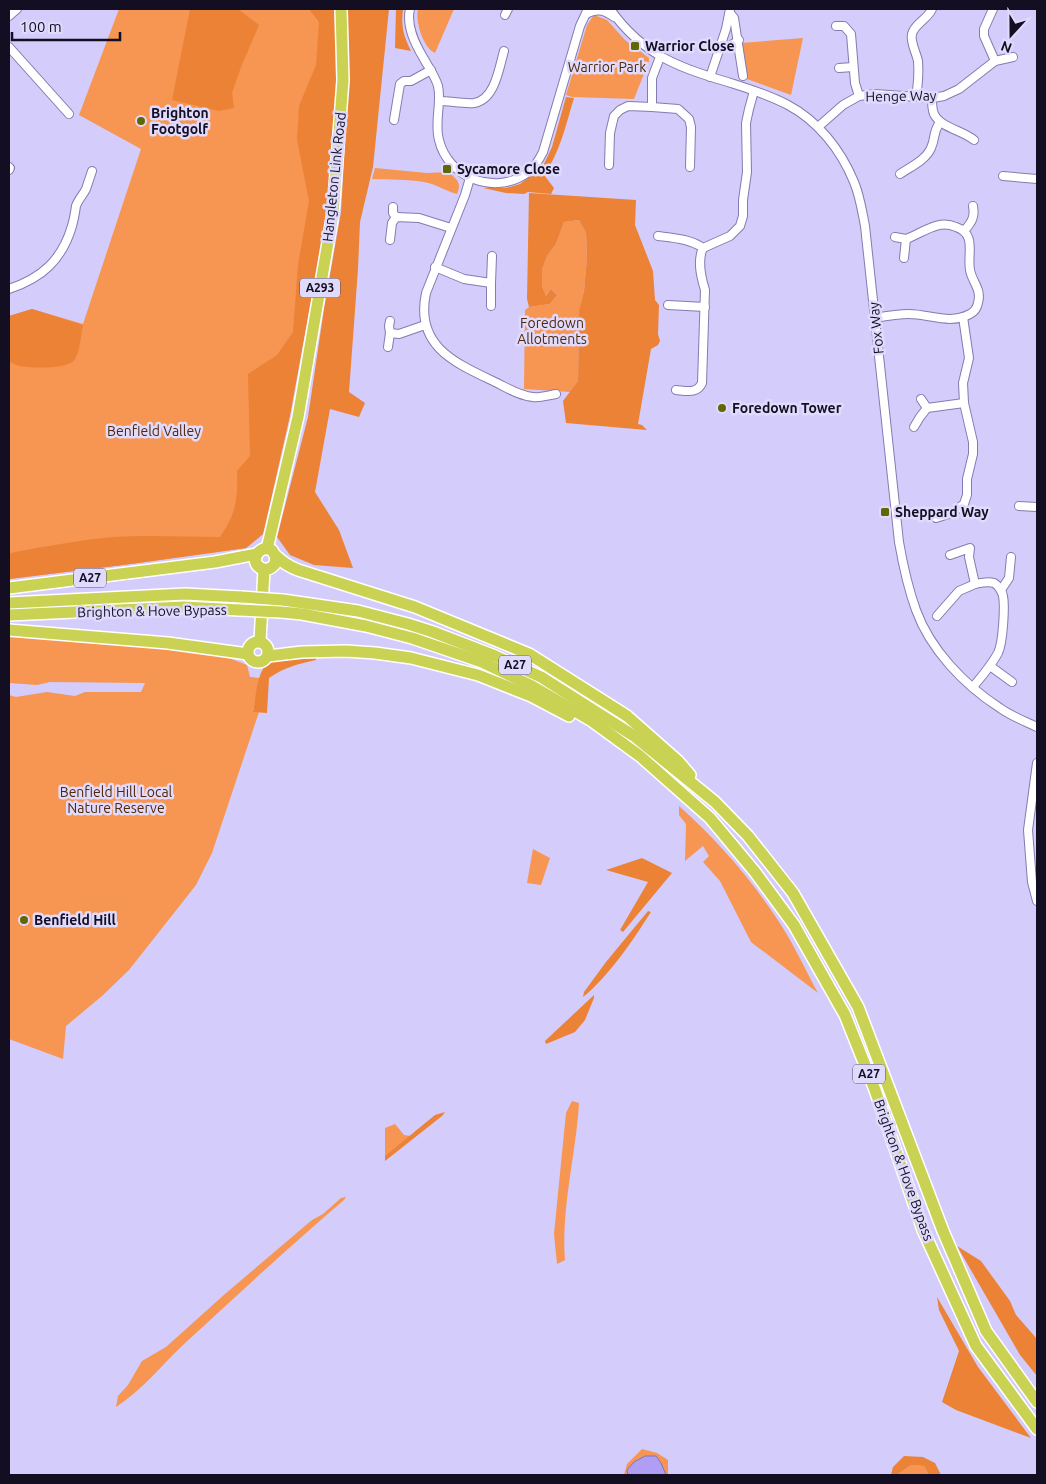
<svg xmlns="http://www.w3.org/2000/svg" width="1046" height="1484" viewBox="0 0 1046 1484" font-family="Ubuntu,sans-serif">
<style>
.green{fill:#f79552}
.forest{fill:#eb8236}
.water{fill:#b09ef4;stroke:#8173b5}
.lines{fill:none;stroke-linecap:round;stroke-linejoin:round}
.minor-casing{stroke:#857bb0;stroke-width:10}
.highway-casing{stroke:#fff;stroke-width:14}
.minor{stroke:#fff;stroke-width:8}
.highway{stroke:#c9d253;stroke-width:11}
.highway-bridge-casing{stroke:#fff;stroke-width:14;stroke-linecap:butt}
.highway-bridge{stroke:#c9d253;stroke-width:11}
.poi-dot{fill:#626706;stroke:#e0dbfd;stroke-width:2}
.labels{text-anchor:middle;stroke-width:5;stroke-linejoin:round;paint-order:stroke}
.shield{fill:#e0dbfd;stroke:#504c64;stroke-width:1}
.shield-label{font-size:12px;font-weight:bold;fill:#130e22}
.poi-label{font-size:14px;font-weight:bold;fill:#130e22;stroke:#e0dbfd;text-anchor:start}
.park-label{font-size:14px;fill:#502708;stroke:#e0dbfd}
.street-label{font-size:14px;fill:#130e22;stroke:#e0dbfd}
</style>
<rect width="100%" height="100%" fill="#d4ccfa"/>
<g class="green">
<polygon points="119,9 335,9 337,85 326,218 290,415 263,534 246,548 131,564 9,579 9,316 32,309 83,324 141,149 79,115"/>
<path d="M418,9H454L435,53C423,48 415,21 418,9Z"/>
<polygon points="594,15 607,20 625,40 649,58 649,61 634,99 572,97 566,95 587,25"/>
<polygon points="803,38 791,95 747,79 741,43"/>
<path d="M375,168L427,173L448,172C457,179 462,183 457,194C446,191 436,184 424,182C407,179 389,180 372,179Z"/>
<polygon points="579,220 586,233 587,257 584,291 579,310 578,381 570,392 524,389 525,310 529,307 550,304 557,295 551,289 546,296 542,286 542,270 547,256 556,244 564,222"/>
<polygon points="9,633 138,644 229,658 247,665 250,677 260,678 253,711 259,712 212,853 196,885 129,970 102,996 66,1026 63,1059 9,1039 9,695 16,697 47,692 75,696 85,692 141,692 145,683 50,682 37,685 9,683"/>
<path d="M679,806C718,841 753,881 781,925C795,947 806,971 818,993L751,942L720,881L703,862L709,856L703,846L685,861L686,824L679,815Z"/>
<polygon points="533,849 550,858 541,885 527,883"/>
<path d="M572,1101L579,1103C576,1155 561,1207 565,1260L557,1264L554,1234L566,1113Z"/>
<polygon points="395,1124 404,1135 411,1136 385,1156 385,1128"/>
<path d="M346,1197L344,1200C289,1247 236,1296 183,1345C161,1366 141,1391 116,1407L118,1396L128,1385L142,1361L166,1347L225,1294L312,1220L323,1214L341,1198Z"/>
<polygon points="642,1449 657,1453 668,1460 668,1475 624,1475 627,1464"/>
<polygon points="911,1465 924,1466 929,1475 897,1475"/>
</g>
<g class="forest">
<polygon points="190,9 238,9 259,25 241,67 232,93 234,108 219,111 172,100"/>
<path d="M309,9H335L337,85L326,218L290,415L263,534L246,548L131,564L9,579V554L15,552C48,546 80,540 113,537C149,535 185,537 220,537C236,514 238,499 237,471L250,456L248,374L277,355L293,332L298,265L309,201L297,140L299,106L316,65L319,22Z"/>
<polygon points="346,9 389,9 373,167 360,222 358,269 349,392 365,403 359,417 330,409 315,492 339,530 353,568 314,565 290,555 277,537 308,417 324,309 341,212 348,89"/>
<path d="M396,9H403C401,26 403,35 411,51L395,48Z"/>
<path d="M566,97L574,98C566,124 560,153 544,175L554,188L551,194L528,192L524,194L506,193L483,188H506L520,184L543,166L552,147Z"/>
<polygon points="529,193 636,200 635,225 653,271 655,300 659,305 658,334 660,341 658,345 651,349 638,424 642,425 647,430 566,423 563,401 578,381 579,310 584,291 587,257 586,233 579,220 564,222 556,244 547,256 542,270 542,286 546,296 551,289 557,295 550,304 529,307 527,299"/>
<path d="M32,309L83,325C81,334 80,351 75,359C69,370 31,368 19,366C16,365 12,363 9,361V316Z"/>
<path d="M316,654V660C298,664 285,667 269,678L267,713L253,712C256,698 256,681 263,669C271,656 302,656 316,654Z"/>
<polygon points="642,858 672,873 623,932 620,930 648,882 606,870"/>
<path d="M648,911L651,912C633,940 609,976 583,997L584,992L606,962Z"/>
<polygon points="594,995 594,998 585,1020 575,1032 546,1044 545,1041"/>
<polygon points="445,1112 442,1116 385,1161 385,1156 435,1115"/>
<polygon points="957,1246 981,1261 1010,1301 1016,1315 1037,1339 1037,1376 1020,1355"/>
<polygon points="937,1297 978,1367 1031,1438 956,1410 942,1402 959,1351 939,1310"/>
<polygon points="904,1456 923,1457 935,1463 941,1475 929,1475 924,1466 911,1465 897,1475 891,1475 893,1467"/>
</g>
<polygon class="water" points="645,1456 656,1456 661,1463 666,1475 628,1475 627,1470 634,1462"/>
<g class="lines">
<defs>
<g id="minor">
<path d="M410,9C406,26 415,44 424,59C429,68 435,76 438,86C442,103 434,122 439,140C448,178 495,196 527,173C534,168 539,160 543,152L580,26L588,9"/>
<path d="M610,9C644,57 681,68 734,84C753,90 771,96 788,105C818,121 841,150 854,182C860,196 862,211 865,226L899,542C903,565 908,588 916,610C930,649 964,685 1000,708C1011,716 1024,721 1037,727"/>
<polyline points="993,9 984,29 984,36 995,61"/>
<polyline points="730,13 734,18 743,76"/>
<path d="M586,14C597,8 604,10 614,17"/>
<polyline points="505,15 508,9"/>
<polyline points="9,16 17,9"/>
<polyline points="836,26 844,26 851,34 855,83 859,96"/>
<polyline points="720,46 730,46 739,40"/>
<polyline points="9,47 69,114"/>
<polyline points="839,68 853,67"/>
<polyline points="710,77 726,29 730,9"/>
<path d="M916,97C918,85 919,73 918,61C916,52 910,42 912,34C915,23 927,20 932,9"/>
<path d="M932,98C932,103 932,109 934,114C941,128 962,130 974,140"/>
<path d="M439,101C450,101 463,104 474,103C495,100 499,68 504,51"/>
<polyline points="652,107 652,78 660,57"/>
<polyline points="394,120 400,84 404,81 411,81 431,70"/>
<polyline points="818,127 843,105 859,96 875,94 932,98 944,96 959,89 995,61 1013,57"/>
<polyline points="609,165 610,133 614,116 620,110 628,106 652,107 678,109 689,119 691,127 690,167"/>
<polyline points="9,167 10,168 9,170"/>
<path d="M900,174C910,167 926,160 931,148C936,137 932,134 940,122"/>
<polyline points="1003,176 1037,179"/>
<path d="M470,178L465,195L426,293C415,345 453,362 493,381C506,387 519,396 533,397C540,398 549,395 556,394"/>
<polyline points="393,207 393,213 396,217"/>
<path d="M964,231C972,222 975,217 973,206"/>
<path d="M658,236C674,238 690,239 703,248L730,236L740,226L743,216V200L747,172L746,123L749,109L754,91"/>
<polyline points="895,237 906,239"/>
<polyline points="390,240 392,223 396,217 419,218 451,228"/>
<polyline points="435,267 464,279 491,283 492,256"/>
<path d="M9,289C42,278 62,260 72,226C74,219 75,213 76,206C78,200 83,195 86,189C88,183 90,177 92,171"/>
<polyline points="668,305 705,307"/>
<polyline points="491,306 491,283"/>
<path d="M874,318C886,316 898,314 909,314C929,314 950,325 970,314C974,312 977,308 978,303C982,289 972,282 970,270C967,254 977,234 956,227C937,219 923,233 906,239L904,258"/>
<polyline points="390,321 389,326 390,333 399,334 425,325"/>
<polyline points="388,347 390,333"/>
<path d="M676,390C687,391 697,394 702,383L705,290C701,277 697,261 703,248"/>
<polyline points="921,399 927,408"/>
<polyline points="914,427 920,417 927,408 964,403"/>
<polyline points="1019,506 1037,507"/>
<polyline points="936,518 952,513 964,504 967,495 967,479 973,454 973,442 964,403 963,383 969,358 963,317"/>
<path d="M950,555L970,548L969,557L975,584C980,583 988,581 994,583C998,585 1002,591 1003,596C1005,606 1003,643 998,653C991,666 982,676 973,687"/>
<polyline points="1001,590 1009,578 1011,557"/>
<polyline points="937,616 959,591 975,584"/>
<polyline points="990,666 1012,682"/>
<polyline points="1037,763 1028,830 1032,882 1037,901"/>
</g>
<g id="highway">
<polyline points="267,549 298,417 333,213 343,80 341,9"/>
<path d="M276,556L275,564C271,569 264,572 258,566C251,559 259,546 270,549C274,551 272,552 275,555C281,561 290,567 298,570L415,607L529,654L627,716L678,761L690,775"/>
<polyline points="9,588 215,562 257,554"/>
<polyline points="283,600 358,611 408,624 433,632 495,656 541,677 634,736 715,802 748,836 793,893 858,1007 943,1231 986,1331 1037,1402"/>
<polyline points="9,603 185,594 241,597"/>
<polyline points="281,612 302,614 366,626 412,638 482,662 532,686 592,721 640,756 710,818 755,872 794,925 845,1015 875,1090 923,1230 976,1346 1037,1429"/>
<polyline points="9,615 184,607 239,610"/>
<polyline points="9,630 168,643 248,654"/>
<polyline points="260,641 264,570"/>
<circle cx="258" cy="652" r="10"/>
<polyline points="268,656 302,652 346,651 375,653 411,658 478,675 531,696 569,716"/>
</g>
</defs>
<use href="#minor" class="minor-casing"/>
<use href="#highway" class="highway-casing"/>
<use href="#minor" class="minor"/>
<use href="#highway" class="highway"/>
<defs>
<g id="highway-bridge">
<polyline points="241,597 283,600"/>
<polyline points="239,610 281,612"/>
</g>
</defs>
<use href="#highway-bridge" class="highway-bridge-casing"/>
<use href="#highway-bridge" class="highway-bridge"/>
</g>
<g class="poi-dot">
<rect x="630" y="41" width="10" height="10" rx="2.5"/>
<circle cx="141" cy="121" r="5"/>
<rect x="442" y="164" width="10" height="10" rx="2.5"/>
<circle cx="722" cy="408" r="5"/>
<rect x="880" y="507" width="10" height="10" rx="2.5"/>
<circle cx="24" cy="920" r="5"/>
</g>
<g class="labels">
<g class="shield">
<rect x="300" y="278.5" width="40" height="19" rx="4"/>
<rect x="74" y="568.5" width="32" height="19" rx="4"/>
<rect x="499" y="655.5" width="32" height="19" rx="4"/>
<rect x="853" y="1064.5" width="32" height="19" rx="4"/>
</g>
<g class="shield-label">
<text x="320" y="292">A293</text>
<text x="90" y="582">A27</text>
<text x="515" y="669">A27</text>
<text x="869" y="1078">A27</text>
</g>
<g class="poi-label">
<text x="645" y="51">Warrior Close</text>
<text x="151" y="118">Brighton<tspan x="151" dy="16">Footgolf</tspan></text>
<text x="457" y="174">Sycamore Close</text>
<text x="732" y="413">Foredown Tower</text>
<text x="895" y="517">Sheppard Way</text>
<text x="34" y="925">Benfield Hill</text>
</g>
<g class="park-label">
<text x="607" y="72">Warrior Park</text>
<text x="552" y="328">Foredown<tspan x="552" dy="16">Allotments</tspan></text>
<text x="154" y="436">Benfield Valley</text>
<text x="116" y="797">Benfield Hill Local<tspan x="116" dy="16">Nature Reserve</tspan></text>
</g>
<g class="street-label">
<text transform="translate(901 96) rotate(-1)" y="5">Henge Way</text>
<text transform="translate(334 177) rotate(-84)" y="5">Hangleton Link Road</text>
<text transform="translate(876 328) rotate(-96)" y="5">Fox Way</text>
<text transform="translate(152 611) rotate(-1)" y="5">Brighton &amp; Hove Bypass</text>
<text transform="translate(904 1170) rotate(70)" y="5">Brighton &amp; Hove Bypass</text>
</g>
</g>
<rect width="1046" height="1484" fill="none" stroke="#130e22" stroke-width="20"/>
<g transform="translate(1011 35) rotate(201)" stroke="#e0dbfd" stroke-width="4" paint-order="stroke">
<path d="M0-4L9 19L0 12L-9 19Z" fill="#130e22"/>
<text y="-8" font-size="14" font-weight="bold" text-anchor="middle" fill="#130e22">N</text>
</g>
<path d="M12 32v8h108v-8" fill="none" stroke="#130e22" stroke-width="2.5"/>
<text x="20" y="32" font-size="15" fill="#130e22" stroke="#e0dbfd" stroke-width="4" paint-order="stroke">100 m</text>
</svg>
